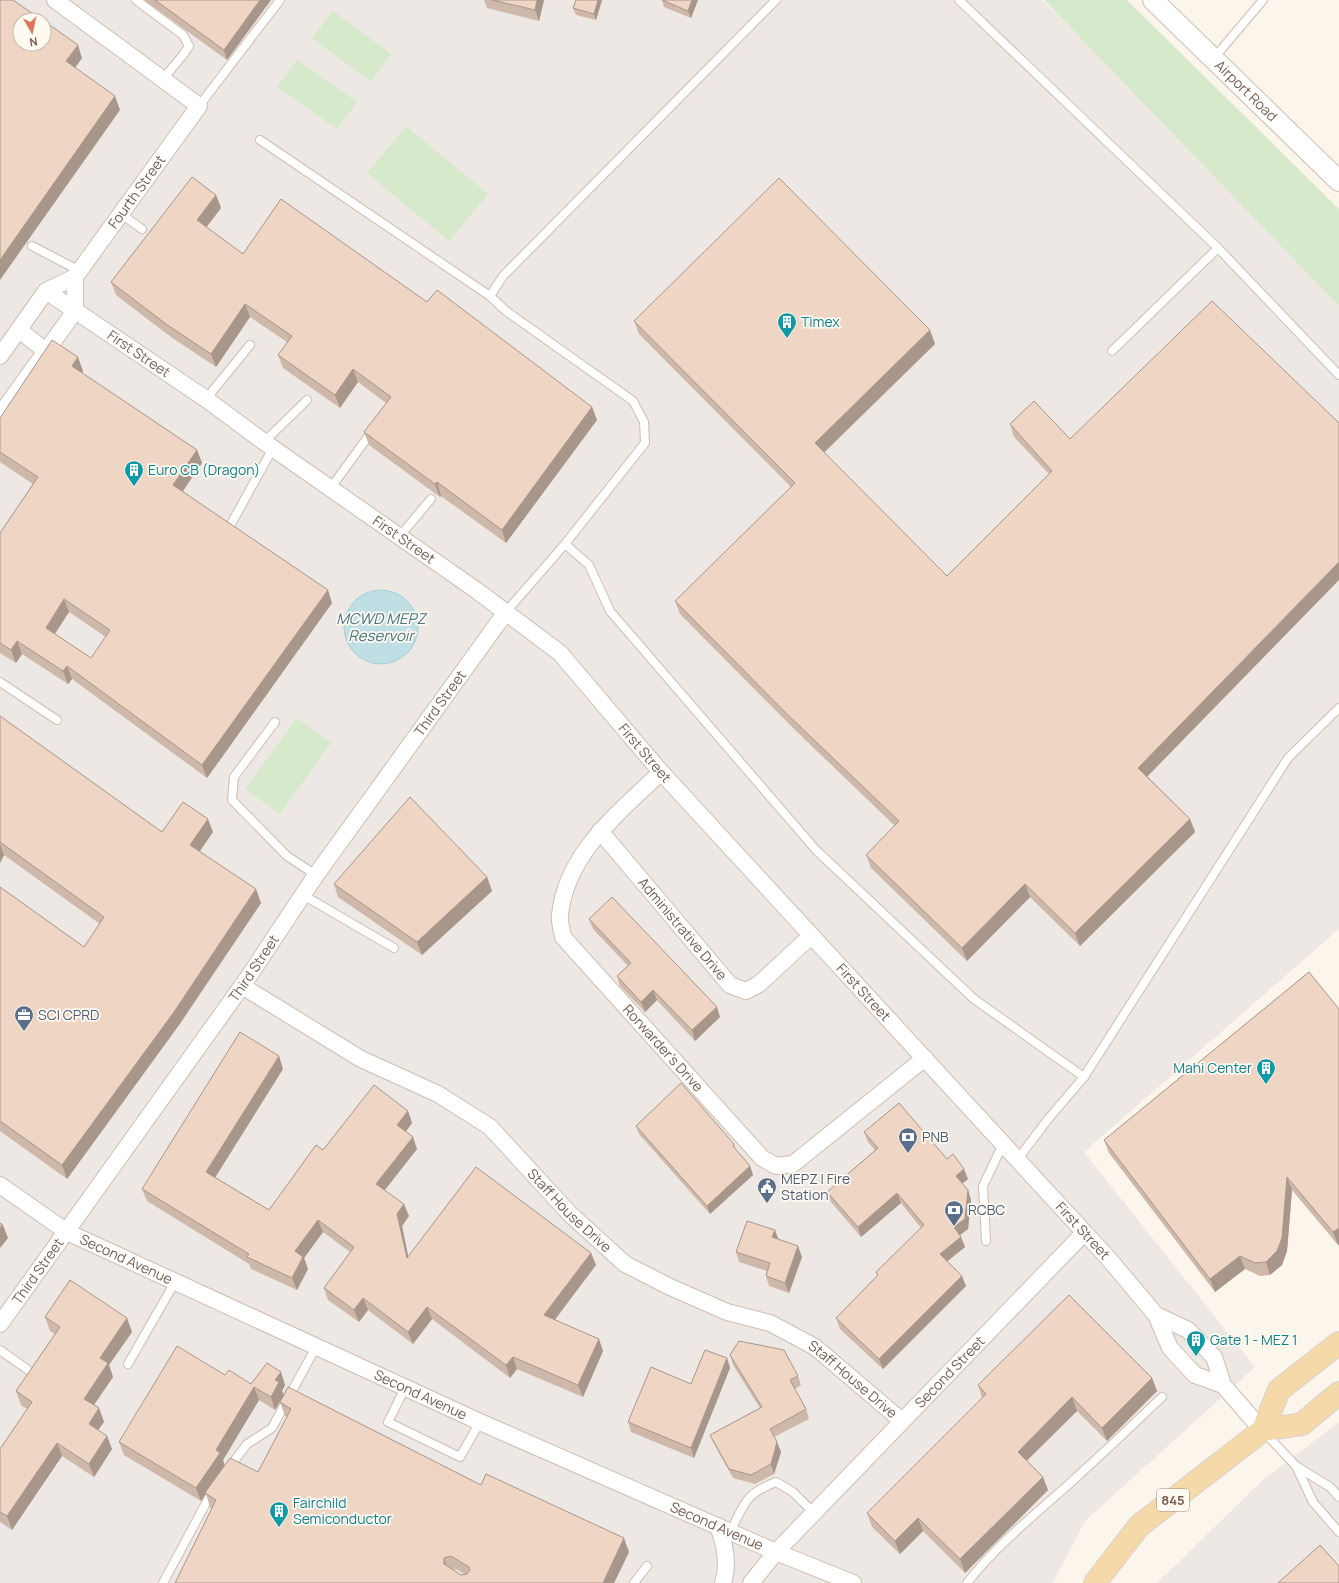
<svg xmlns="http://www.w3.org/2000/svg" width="1339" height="1583" viewBox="0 0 1339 1583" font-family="Manrope,sans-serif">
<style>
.industrial{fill:#ede8e3;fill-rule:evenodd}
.green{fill:#d6e9ca}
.water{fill:#c0dfe4;stroke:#a7ced5}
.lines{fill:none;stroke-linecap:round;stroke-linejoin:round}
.service-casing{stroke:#cdbeb1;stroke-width:10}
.minor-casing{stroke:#cdbeb1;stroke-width:18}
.tertiary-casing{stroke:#cdbeb1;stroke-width:22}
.primary-casing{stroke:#d8d2ce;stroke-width:24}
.service{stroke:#fff;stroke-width:8}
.minor{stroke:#fff;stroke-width:16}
.tertiary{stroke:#fff;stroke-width:20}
.primary{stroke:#f5d9a9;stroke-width:22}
.wall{fill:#ceb8a9;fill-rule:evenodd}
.shaded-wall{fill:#a79689}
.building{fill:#efd6c4;stroke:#a79689;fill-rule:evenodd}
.labels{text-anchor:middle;stroke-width:3.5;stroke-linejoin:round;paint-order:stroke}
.shield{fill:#fef9f1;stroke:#9e8c80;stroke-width:1}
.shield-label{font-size:13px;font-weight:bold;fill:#755d4f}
.street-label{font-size:14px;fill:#755d4f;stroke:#fef9f1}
.culture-label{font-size:14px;fill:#0d838f;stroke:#fef9f1;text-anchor:start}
.service-label{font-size:14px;fill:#4e5e75;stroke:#fef9f1;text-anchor:start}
.water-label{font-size:15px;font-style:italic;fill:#47767f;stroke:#fef9f1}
</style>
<rect width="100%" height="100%" fill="#fbf5eb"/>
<g class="industrial">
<path d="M0,0H1042L1103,59L1339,306V929L1084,1152L1255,1367L1085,1521L1053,1583H0ZM20,20H44V44H20Z"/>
<polygon points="1339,1422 1339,1583 1157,1583 1264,1479"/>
</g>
<g class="green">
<polygon points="1044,0 1127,0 1339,209 1339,306"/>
<polygon points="333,11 391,54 371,82 312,38"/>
<polygon points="297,60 357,102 337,129 277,87"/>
<polygon points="406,126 488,194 449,241 367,173"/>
<polygon points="297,718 331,743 280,814 245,789"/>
</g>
<circle class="water" cx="381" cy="627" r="37"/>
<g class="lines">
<defs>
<g id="service">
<polyline points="136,0 183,35 189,46 183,55 163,79"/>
<polyline points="959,0 1218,248 1339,375"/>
<polyline points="1214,58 1263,0"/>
<polyline points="199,106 280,0"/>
<polyline points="260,140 490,296"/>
<polyline points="121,214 142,229"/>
<polyline points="32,246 80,271"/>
<polyline points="1112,351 1218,248"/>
<polyline points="206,399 250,345"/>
<polyline points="264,442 307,400"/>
<polyline points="330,489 370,434"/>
<polyline points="230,526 273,448"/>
<polyline points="399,537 431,499"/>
<polyline points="565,544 589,565 610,611 816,850 974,999 1084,1077"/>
<polyline points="506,612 565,544 645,443 644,422 633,401 506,311 490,296 503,276 776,0"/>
<polyline points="0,682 57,720"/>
<polyline points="275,722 234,777 232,800 287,856 316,875"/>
<polyline points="303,895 394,948"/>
<polyline points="1017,1160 1049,1118 1084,1077 1288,758 1339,708"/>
<polyline points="986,1241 983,1186 1003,1144"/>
<polyline points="0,1350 31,1372"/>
<polyline points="128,1364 175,1282"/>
<polyline points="405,1388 388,1422 460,1457 480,1422"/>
<polyline points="1265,1433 1296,1466 1330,1487 1339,1497"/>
<polyline points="1296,1466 1313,1502 1339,1532"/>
<polyline points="229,1468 247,1444 272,1428 316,1347"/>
<path d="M730,1532C745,1504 744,1494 776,1482L793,1492L814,1513"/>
<polyline points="163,1583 213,1490"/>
<polyline points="634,1583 647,1566"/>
<path d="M967,1583C996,1546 1033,1516 1068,1485C1100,1456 1131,1427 1162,1397"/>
</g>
<g id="minor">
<path id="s1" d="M46,291L206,399L264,442L476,590L560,653L661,772L1108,1258L1156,1315L1170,1348L1195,1375L1223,1385"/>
<polyline points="19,330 47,352"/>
<path id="s2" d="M0,356L46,291L75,277L199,106L55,0"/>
<polyline points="0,415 75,311 75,277"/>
<path id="s3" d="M661,772C620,812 566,853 560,915C559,922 562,930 563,937L762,1158L776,1166L793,1164L925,1058"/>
<path id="s4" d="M600,831L730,985L746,991L759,984L811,936"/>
<path id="s5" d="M242,986L361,1059L438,1094L490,1127L570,1214L625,1264L668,1286L727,1312L770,1323L815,1347L902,1421"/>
<path id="s6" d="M0,1185L67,1232L480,1422L776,1552L853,1583"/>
<polyline points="1156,1315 1188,1330 1214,1357 1223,1385 1262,1430"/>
<path id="s7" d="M0,1324L247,979L316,875L506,612"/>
<path d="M718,1526C725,1544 729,1564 723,1583"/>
<path id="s8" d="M751,1583L776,1552L1084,1233"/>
</g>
<g id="tertiary">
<path id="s9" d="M1153,0L1339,181"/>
</g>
<g id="primary">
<polyline points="1263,1430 1279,1390 1339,1343"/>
<polyline points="1095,1583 1139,1526 1263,1430 1302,1424 1339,1393"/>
</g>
</defs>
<use href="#service" class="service-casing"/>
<use href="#minor" class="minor-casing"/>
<use href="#tertiary" class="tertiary-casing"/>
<use href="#primary" class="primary-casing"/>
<use href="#service" class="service"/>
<use href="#minor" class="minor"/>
<use href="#tertiary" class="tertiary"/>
<use href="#primary" class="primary"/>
</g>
<g class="wall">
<polygon points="144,0 271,0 227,60"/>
<polygon points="484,0 544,0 539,21 487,8"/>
<polygon points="602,0 596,20 576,15 573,8"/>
<polygon points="662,0 698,0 691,18 664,7"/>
<polygon points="216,195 221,208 206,227 243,254 427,302 592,407 597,420 506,543 441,496 440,497 369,445 364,432 386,403 358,382 340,408 283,368 278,355 287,342 250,317 216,367 171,337 116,295 111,282"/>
<polygon points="634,321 935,344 824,453 947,576 1049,474 1014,437 1010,424 1034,401 1147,776 1190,819 1195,832 1080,946 1030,897 967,961 871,868 866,855 895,826 794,729 680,614 675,601 791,487 639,334"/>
<path d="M83,371L81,373L197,450L202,463L183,491L332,603L207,778L72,679L68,684L22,654L16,663L0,653V533L33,484L0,462V418ZM69,612L106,637L91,658L55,634Z"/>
<polygon points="0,716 162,832 213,832 200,851 261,903 179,1025 67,1179 0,1131 0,887 84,947 100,924 4,855 0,863"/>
<polygon points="487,877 492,891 422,955 338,897 334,884"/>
<polygon points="589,919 720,1017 695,1041 657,1000 645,1012 620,986 617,976 628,966 593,929"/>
<polygon points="1309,972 1338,1245 1292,1190 1287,1251 1282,1265 1270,1275 1260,1276 1245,1269 1215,1292 1109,1153 1104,1140"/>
<polygon points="283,1069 215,1177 269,1210 323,1150 408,1111 412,1123 406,1131 417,1149 385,1190 409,1216 402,1226 408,1256 596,1265 555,1320 603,1351 583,1397 517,1369 510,1378 432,1319 413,1344 368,1310 359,1322 328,1300 324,1288 350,1252 323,1232 304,1258 308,1269 297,1290 251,1269 249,1264 147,1201 142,1189"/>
<polygon points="636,1126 734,1144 736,1150 750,1166 753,1175 710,1214 639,1134"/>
<polygon points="864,1132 947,1159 968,1179 962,1184 971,1200 968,1229 960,1235 965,1247 947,1261 966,1286 883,1369 840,1329 836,1318 877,1276 876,1272 921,1228 901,1203 861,1237 831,1202 827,1192 875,1150 868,1142"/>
<polygon points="775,1230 778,1240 802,1257 789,1293 769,1286 766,1276 767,1271 739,1262 736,1252"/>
<polygon points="45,1317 132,1332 109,1365 113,1377 94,1405 99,1408 104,1422 98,1430 107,1436 112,1449 94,1477 62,1456 12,1530 0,1522 0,1449 27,1409 21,1405 16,1391 55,1334 50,1331"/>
<polygon points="730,1355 798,1376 801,1385 795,1389 806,1409 809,1419 774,1437 781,1452 774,1474 755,1484 733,1478 714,1444 710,1435 760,1408 733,1365"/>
<polygon points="727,1358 730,1368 694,1458 631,1432 628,1422 691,1384"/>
<path d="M225,1375L251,1384L285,1385L282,1391L284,1395L275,1410L259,1400L223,1460L224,1465L258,1472L287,1417L285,1416L280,1402L481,1485L629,1552L614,1583H175L212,1508L210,1507L206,1494L201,1501L124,1455L119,1442ZM456,1569L464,1574L461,1575L454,1570Z"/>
<polygon points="1152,1378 1157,1391 1107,1441 1077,1411 1027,1461 1048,1490 965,1573 923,1531 900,1554 872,1527 867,1513 982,1398 978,1385"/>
</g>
<g class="shaded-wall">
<polygon points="260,0 271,0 227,60 224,50"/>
<polygon points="537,0 544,0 539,21 535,10"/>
<polygon points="598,0 602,0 596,20 594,14"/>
<polygon points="692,0 698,0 691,18 688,11"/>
<polygon points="78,45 82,58 70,75 66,61"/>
<polygon points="115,96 120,110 0,280 0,260"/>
<polygon points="216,195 221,208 202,233 197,220"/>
<polygon points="245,304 250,317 216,367 211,354"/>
<polygon points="930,330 935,344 819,457 815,443"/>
<polygon points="78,357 83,371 77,379 72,366"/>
<polygon points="353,369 358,382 340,408 335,395"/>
<polygon points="592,407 597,420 506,543 502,530"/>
<polygon points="197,450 202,463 178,498 173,485"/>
<polygon points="437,482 441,496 440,497 435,484"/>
<polygon points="1339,562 1339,580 1143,781 1138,768"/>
<polygon points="328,590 332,603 207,778 202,765"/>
<polygon points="64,599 69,612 50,641 46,628"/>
<polygon points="17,641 22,654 16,663 11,650"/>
<polygon points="67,666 72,679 68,684 63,671"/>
<polygon points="208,819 213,832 195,858 190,845"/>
<polygon points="1190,819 1195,832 1080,946 1075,933"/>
<polygon points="0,844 4,855 0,863"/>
<polygon points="487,877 492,891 422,955 417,942"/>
<polygon points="1025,884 1030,897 967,961 962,948"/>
<polygon points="256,889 261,903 179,1025 67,1179 62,1165"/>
<polygon points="653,990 657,1000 645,1012 641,1002"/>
<polygon points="717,1007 720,1017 695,1041 692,1030"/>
<polygon points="279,1056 283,1069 211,1184 206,1172"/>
<polygon points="408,1111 412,1123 402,1137 397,1125"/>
<polygon points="413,1137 417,1149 380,1196 376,1184"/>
<polygon points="750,1166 753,1175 710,1214 707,1206"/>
<polygon points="964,1169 968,1179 959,1186 956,1176"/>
<polygon points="1287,1177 1292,1190 1287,1251 1282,1265 1270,1275 1266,1262"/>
<polygon points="968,1190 971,1200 968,1229 957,1237 954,1227"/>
<polygon points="897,1193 901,1203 861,1237 858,1227"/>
<polygon points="404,1204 409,1216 402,1226 411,1270 407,1258 397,1214"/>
<polygon points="318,1220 323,1232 304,1258 308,1269 297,1290 292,1278 295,1251"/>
<polygon points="3,1225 8,1238 0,1248 0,1228"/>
<polygon points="1339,1228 1339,1245 1338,1245 1333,1232"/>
<polygon points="775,1230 779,1241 772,1237"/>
<polygon points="961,1237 965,1247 944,1264 940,1254"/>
<polygon points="798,1246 802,1257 789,1293 785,1283"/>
<polygon points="591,1253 596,1265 549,1327 544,1315"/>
<polygon points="1240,1256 1245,1269 1215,1292 1210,1279"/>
<polygon points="962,1276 966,1286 883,1369 879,1359"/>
<polygon points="363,1298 368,1310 359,1322 354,1310"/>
<polygon points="427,1307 432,1319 413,1344 408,1332"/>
<polygon points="127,1318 132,1332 109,1365 113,1377 89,1412 84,1399 100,1358"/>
<polygon points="599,1339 603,1351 583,1397 578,1385"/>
<polygon points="513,1357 517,1369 510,1378 506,1365"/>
<polygon points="727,1358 730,1368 694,1458 691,1448"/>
<polygon points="281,1372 285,1385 282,1391 284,1395 275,1410 271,1397 275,1380"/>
<polygon points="1152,1378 1157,1391 1107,1441 1102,1428"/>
<polygon points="254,1387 259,1400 223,1460 225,1466 201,1501 196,1488 216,1450"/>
<polygon points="1072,1397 1077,1411 1022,1465 1018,1452"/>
<polygon points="99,1408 104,1422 93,1437 89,1424"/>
<polygon points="107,1436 112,1449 94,1477 89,1464"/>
<polygon points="777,1442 781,1452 774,1474 771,1464"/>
<polygon points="57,1443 62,1456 12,1530 7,1516"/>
<polygon points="1043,1477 1048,1490 965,1573 960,1559"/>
<polygon points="918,1518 923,1531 900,1554 895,1541"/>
<polygon points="624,1538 629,1552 614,1583 603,1583"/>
<polygon points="444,1558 448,1571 444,1564"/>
</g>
<g class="building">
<polygon points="0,0 13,0 42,20 20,20 20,44 44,44 44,21 78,45 66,61 115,96 0,260"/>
<polygon points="155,0 260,0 224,50"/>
<polygon points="492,0 537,0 535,10"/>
<polygon points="576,0 598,0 594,14 573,8"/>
<polygon points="662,0 692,0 688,11"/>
<polygon points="192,177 216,195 197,220 243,254 281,199 427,302 437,290 592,407 502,530 437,482 435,484 364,432 391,397 353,369 335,395 278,355 292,336 245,304 211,354 166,324 111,282"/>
<polygon points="779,178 930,330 815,443 947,576 1052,471 1010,424 1034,401 1070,439 1212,301 1339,423 1339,562 1138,768 1190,819 1075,933 1025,884 962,948 866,855 899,821 789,716 675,601 795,483 634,321"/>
<path d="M52,340L78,357L72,366L197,450L173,485L328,590L202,765L67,666L63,671L17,641L11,650L0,643V533L38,477L0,452V418ZM64,599L110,630L91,658L46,628Z"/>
<polygon points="0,716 162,832 183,802 208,819 190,845 256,889 174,1012 62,1165 0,1121 0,887 84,947 104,917 0,842"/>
<polygon points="410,797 487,877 417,942 334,884"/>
<polygon points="612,897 717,1007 692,1030 653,990 641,1002 617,976 631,963 589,919"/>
<polygon points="1309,972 1339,1009 1339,1228 1333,1232 1287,1177 1282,1238 1277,1251 1266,1262 1255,1263 1240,1256 1210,1279 1104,1140"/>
<polygon points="240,1032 279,1056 206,1172 269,1210 316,1145 323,1150 374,1085 408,1111 397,1125 413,1137 376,1184 404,1204 397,1214 407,1258 476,1167 591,1253 544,1315 599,1339 578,1385 513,1357 506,1365 427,1307 408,1332 363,1298 354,1310 324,1288 354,1247 318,1220 295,1251 303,1257 292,1278 247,1257 249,1254 142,1189"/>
<polygon points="681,1083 734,1144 733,1146 750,1166 707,1206 636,1126"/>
<polygon points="899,1103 947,1159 953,1154 964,1169 956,1176 968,1190 965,1219 954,1227 961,1237 940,1254 962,1276 879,1359 836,1318 878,1275 876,1272 924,1225 897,1193 858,1227 827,1192 878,1148 864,1132"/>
<polygon points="747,1221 775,1230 772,1237 798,1246 785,1283 766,1276 770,1263 736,1252"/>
<polygon points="0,1223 3,1225 0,1228"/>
<polygon points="70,1280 127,1318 100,1358 108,1363 84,1399 99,1408 89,1424 107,1436 89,1464 57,1443 7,1516 0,1512 0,1449 32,1402 16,1391 60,1327 45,1317"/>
<polygon points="1069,1295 1152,1378 1102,1428 1072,1397 1018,1452 1043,1477 960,1559 918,1518 895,1541 867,1513 986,1394 978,1385"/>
<polygon points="739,1341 784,1350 798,1376 790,1380 806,1409 770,1429 777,1442 771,1464 751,1475 729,1469 710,1435 762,1407 730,1355"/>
<polygon points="177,1346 225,1375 229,1370 251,1384 267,1363 281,1372 275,1380 279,1382 271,1397 254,1387 216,1450 220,1453 196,1488 119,1442"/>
<polygon points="705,1350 727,1358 691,1448 628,1422 651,1367 691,1384"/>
<path d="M288,1387L481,1485L486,1474L624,1538L603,1583H175L216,1500L205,1493L209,1487L230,1458L258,1472L291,1409L280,1402ZM451,1556L469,1567L470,1570L467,1574L461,1575L444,1564V1558Z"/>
<polygon points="1320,1545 1339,1566 1339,1583 1278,1583"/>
</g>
<defs>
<symbol id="building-pin" viewBox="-11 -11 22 30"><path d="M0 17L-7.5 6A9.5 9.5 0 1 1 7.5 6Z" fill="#0f9aa8" stroke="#fef9f1"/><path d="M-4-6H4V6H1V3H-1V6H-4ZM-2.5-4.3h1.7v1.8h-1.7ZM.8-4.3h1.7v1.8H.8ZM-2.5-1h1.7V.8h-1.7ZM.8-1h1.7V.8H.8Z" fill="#fff"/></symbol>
<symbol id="office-pin" viewBox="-11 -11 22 30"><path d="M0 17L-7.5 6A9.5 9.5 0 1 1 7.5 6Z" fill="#5c6f8a" stroke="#fef9f1"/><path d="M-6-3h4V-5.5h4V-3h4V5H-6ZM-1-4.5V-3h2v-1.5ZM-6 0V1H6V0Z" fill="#fff"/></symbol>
<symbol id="bank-pin" viewBox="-11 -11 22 30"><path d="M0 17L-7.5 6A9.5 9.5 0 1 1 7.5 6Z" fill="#5c6f8a" stroke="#fef9f1"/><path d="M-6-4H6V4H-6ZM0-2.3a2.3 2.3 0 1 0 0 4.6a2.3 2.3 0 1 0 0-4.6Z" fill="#fff"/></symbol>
<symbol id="civic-pin" viewBox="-11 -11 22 30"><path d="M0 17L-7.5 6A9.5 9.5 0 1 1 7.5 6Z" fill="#5c6f8a" stroke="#fef9f1"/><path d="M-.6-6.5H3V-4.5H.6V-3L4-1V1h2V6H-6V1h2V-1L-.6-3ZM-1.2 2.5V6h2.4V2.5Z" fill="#fff"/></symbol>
</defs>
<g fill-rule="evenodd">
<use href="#building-pin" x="776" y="311" width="22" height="30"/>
<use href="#building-pin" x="123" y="459" width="22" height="30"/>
<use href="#office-pin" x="13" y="1004" width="22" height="30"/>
<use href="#building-pin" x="1255" y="1057" width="22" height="30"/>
<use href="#bank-pin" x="897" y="1126" width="22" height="30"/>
<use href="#civic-pin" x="756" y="1176" width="22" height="30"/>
<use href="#bank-pin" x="943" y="1199" width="22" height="30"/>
<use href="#building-pin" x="1185" y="1329" width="22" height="30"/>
<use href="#building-pin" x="268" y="1500" width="22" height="30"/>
</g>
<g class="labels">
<rect class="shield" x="1157" y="1489" width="32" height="22" rx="3"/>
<g class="shield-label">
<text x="1173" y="1505">845</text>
</g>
<g class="street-label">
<text dy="5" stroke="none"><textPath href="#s9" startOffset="130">Airport Road</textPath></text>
<text dy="5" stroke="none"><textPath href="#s2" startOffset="217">Fourth Street</textPath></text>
<text dy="5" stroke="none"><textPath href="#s1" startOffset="112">First Street</textPath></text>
<text dy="5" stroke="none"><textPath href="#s1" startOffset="436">First Street</textPath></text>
<text dy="5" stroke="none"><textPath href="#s7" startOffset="761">Third Street</textPath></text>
<text dy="5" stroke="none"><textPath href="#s1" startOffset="760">First Street</textPath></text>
<text dy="5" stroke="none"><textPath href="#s4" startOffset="128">Administrative Drive</textPath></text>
<text dy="5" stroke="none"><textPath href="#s7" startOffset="437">Third Street</textPath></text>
<text dy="5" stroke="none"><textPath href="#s1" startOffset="1084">First Street</textPath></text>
<text dy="5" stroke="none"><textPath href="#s3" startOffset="351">Rorwarder's Drive</textPath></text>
<text dy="5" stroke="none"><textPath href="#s5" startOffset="401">Staff House Drive</textPath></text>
<text dy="5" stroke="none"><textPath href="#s1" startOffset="1408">First Street</textPath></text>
<text dy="5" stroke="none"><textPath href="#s6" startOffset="147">Second Avenue</textPath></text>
<text dy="5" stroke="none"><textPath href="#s7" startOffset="65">Third Street</textPath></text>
<text dy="5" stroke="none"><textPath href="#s8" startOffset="290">Second Street</textPath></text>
<text dy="5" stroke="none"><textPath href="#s5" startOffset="736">Staff House Drive</textPath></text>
<text dy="5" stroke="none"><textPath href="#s6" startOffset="471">Second Avenue</textPath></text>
<text dy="5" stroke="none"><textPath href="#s6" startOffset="795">Second Avenue</textPath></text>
</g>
<g class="culture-label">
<text x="801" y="327">Timex</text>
<text x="148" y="475">Euro CB (Dragon)</text>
<text x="1252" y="1073" text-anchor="end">Mahi Center</text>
<text x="1210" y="1345">Gate 1 - MEZ 1</text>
<text x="293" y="1508">Fairchild<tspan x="293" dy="16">Semiconductor</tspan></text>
</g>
<g class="service-label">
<text x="38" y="1020">SCI CPRD</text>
<text x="922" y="1142">PNB</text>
<text x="781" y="1184">MEPZ I Fire<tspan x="781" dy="16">Station</tspan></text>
<text x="968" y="1215">RCBC</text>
</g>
<g class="water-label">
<text x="381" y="624">MCWD MEPZ<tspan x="381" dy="17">Reservoir</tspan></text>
</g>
</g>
<g transform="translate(32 32) rotate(171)"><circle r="19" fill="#fef9f1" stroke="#c7bbb0"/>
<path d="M0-3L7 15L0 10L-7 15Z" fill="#dc7859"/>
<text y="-6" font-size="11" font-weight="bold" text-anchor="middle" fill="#755d4f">N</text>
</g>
</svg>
